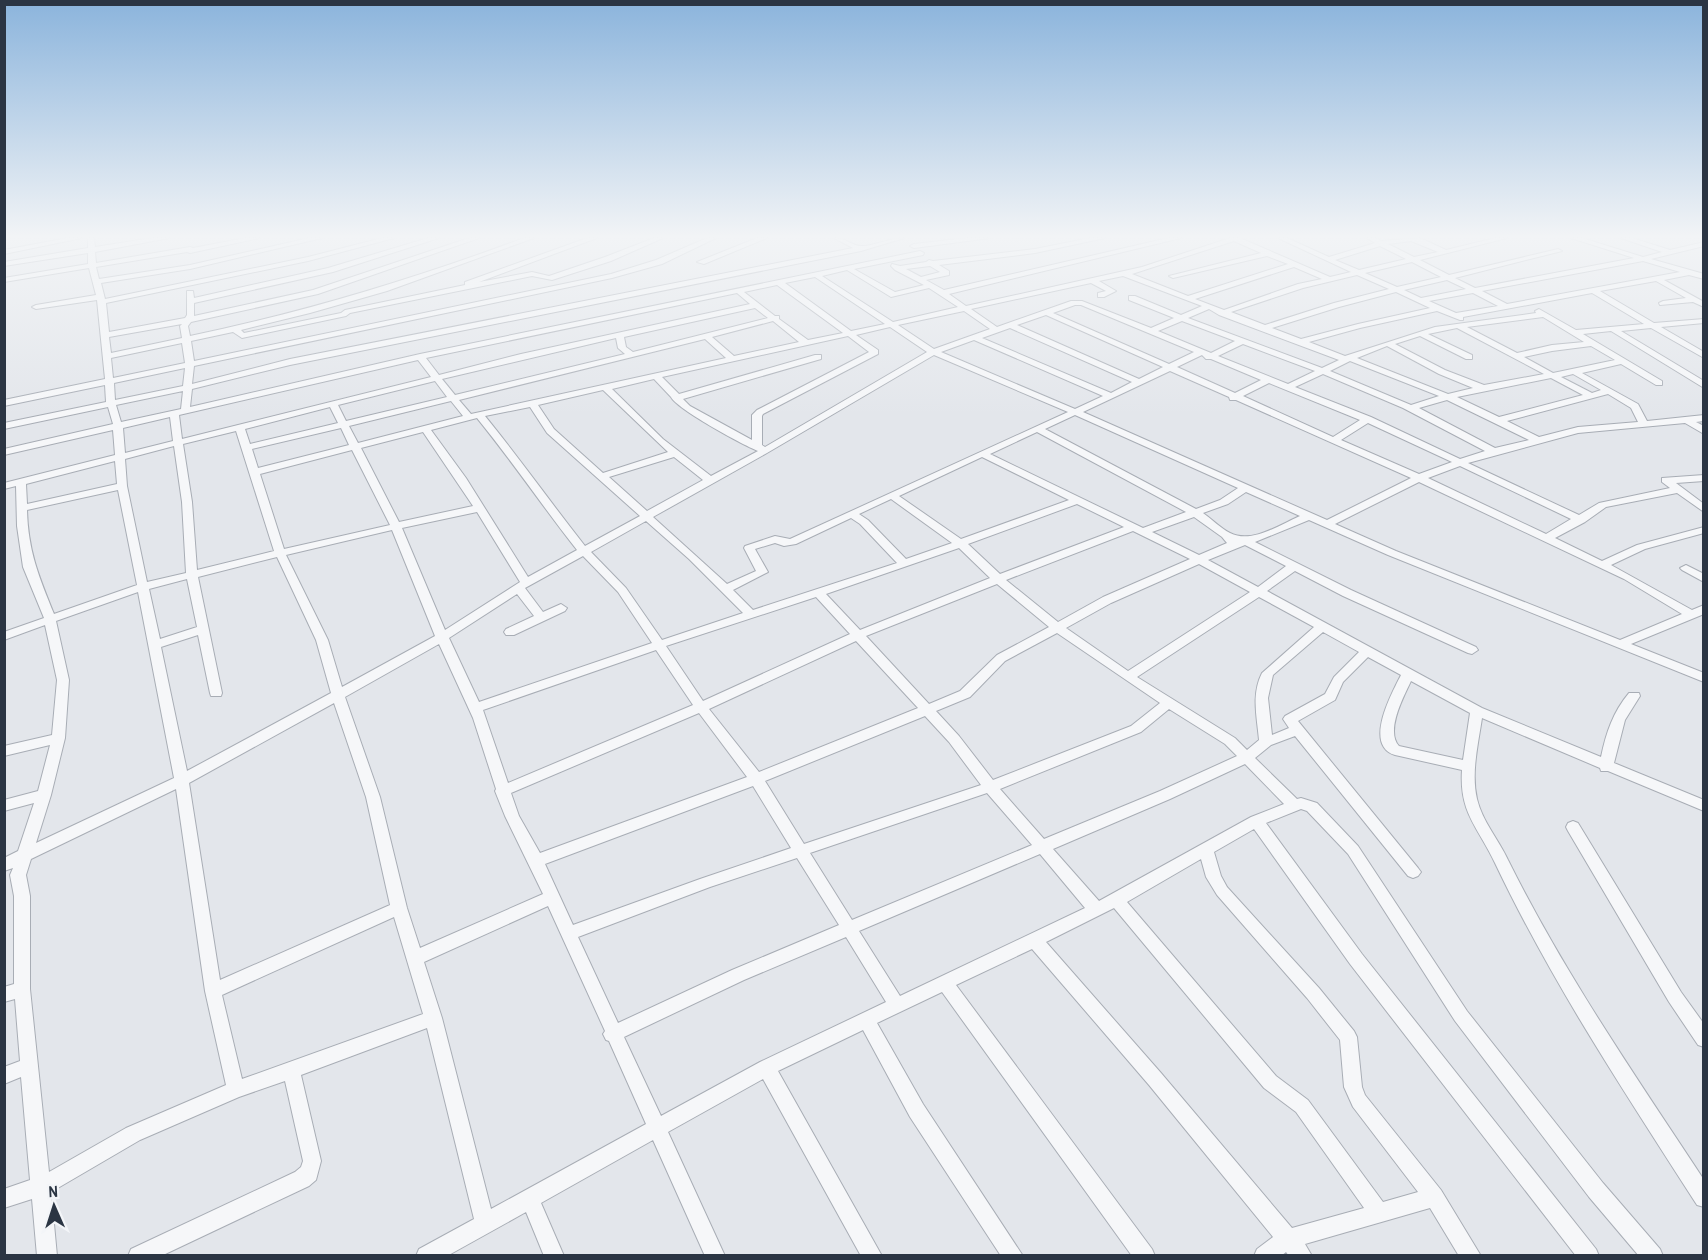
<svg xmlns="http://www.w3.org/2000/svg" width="1708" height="1260" viewBox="0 0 1708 1260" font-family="'Archivo Narrow',sans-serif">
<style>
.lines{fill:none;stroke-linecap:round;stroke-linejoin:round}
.street-casing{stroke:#a8adb5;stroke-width:2}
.street{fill:#f6f7f9;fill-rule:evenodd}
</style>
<rect width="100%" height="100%" fill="#e3e6eb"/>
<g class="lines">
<defs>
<g id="street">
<polygon points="4,238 9,238 6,240"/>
<polygon points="67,238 82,238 4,254 4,250"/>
<path d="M88,238H94L95,247L152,238H169L95,252L96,263L190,247L193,248L245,238H259L190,253L187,252L96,267L99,279L190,265L309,238H322L190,269L101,283L105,299L308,257L382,238H394L308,261L106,303L109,332L185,318L187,315V291H193L194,298L328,268L428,238H439L333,272L194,303V316L313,290L469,238H479L318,294L191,322L188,326L190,336C305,312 414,279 524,238H534L387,291L310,313L241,330L244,333L341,313L345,310L465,285V282L587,238H597L479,282L532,272L549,276L605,257L654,238H663L611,261L552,280L532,276L350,313L346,316L242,338L233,332L191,341L194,361L611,274L656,260L707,238H716L662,264L612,278L194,366L192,384L290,359L853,248L834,238C846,238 852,246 861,246C871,247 890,238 904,238L861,251L290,365L192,389L190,407L420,354L920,251L924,253L923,255L854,269L895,292L924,285L895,270L891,266L892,264L900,266L926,262L929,260L933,261L1035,249L1090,238H1105L1035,253L939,265L949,271V275L926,280L944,290L1168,238H1181L949,294L966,306L1142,267L1230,238H1240L1330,277L1351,272L1278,238H1287L1329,257L1375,243L1367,238H1376L1381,241L1420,238L1446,250L1495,238H1507L1420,260L1449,275L1558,249L1562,251L1455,278L1475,288L1634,258L1571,238H1582L1643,257L1662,252L1621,238H1632L1670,250L1704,242V246L1651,259L1704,274V279L1689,275L1664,280L1704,302V307L1693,302L1660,305L1659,303L1663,301L1686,298L1656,281L1600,291L1654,323L1704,319V323L1661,327L1704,352V358L1651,328L1621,331L1704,381V388L1611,331L1583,334L1662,381V385H1656L1621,364L1582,373L1638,404L1647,421L1704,415V421L1696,422L1704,426V434L1685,423L1578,433L1468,463L1579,515L1599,503L1670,488L1662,482V478L1704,475V481L1676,483L1704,504V512L1677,493L1606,507L1585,522L1555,538L1602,561L1637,545L1704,527V533L1645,549L1611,565L1692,610L1704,605V614L1631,644L1704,673V682L1388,555L1309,520L1255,542L1351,590L1476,647L1478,650L1472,654L1468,653L1343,596L1295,571L1267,591L1482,708L1601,757C1606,733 1613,712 1629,693H1639L1640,696L1625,720L1614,763L1704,800V811L1608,771H1601L1600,768L1482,718C1478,745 1471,773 1477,799C1482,821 1499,840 1508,860C1564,973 1635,1075 1704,1180V1207L1697,1205C1625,1093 1552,983 1495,863C1478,827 1459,813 1462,770L1395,755C1363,745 1392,693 1401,675L1368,657L1343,682L1335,700L1298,721L1418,868L1421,872L1418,876L1413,878L1408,876L1295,736L1271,745L1255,758L1297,799L1301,798L1317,803L1358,846L1467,1011L1603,1183L1660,1249L1663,1256H1639L1589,1197L1455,1021L1348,854L1307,811L1301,809L1266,823L1362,954L1596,1249L1599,1256H1576L1350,964L1254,829L1214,852L1221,876L1227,887L1319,988L1354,1031L1357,1037L1362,1087L1365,1095L1441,1190L1481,1256H1459L1430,1208L1305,1244L1312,1256H1289L1286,1252L1281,1256H1254L1257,1249L1273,1237L1149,1085L1032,949L956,985L1152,1249L1155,1256H1132L942,992L877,1023L923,1104L1023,1256H1001L910,1117L863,1030L778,1071L882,1256H861L763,1079L668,1132L725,1256H705L653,1140L541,1203L564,1256H544L526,1212L447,1256H416L419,1249L474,1219L427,1028L301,1075L321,1161L316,1180L309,1186L161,1256H128L131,1249L295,1172L301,1167L303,1161L285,1081L239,1097L140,1140L51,1192L57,1256H37L32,1199L4,1208V1189L30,1180L21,1077L4,1084V1067L20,1061L15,999L4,1002V987L14,984V896L10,875L13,868L4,871V858L18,851L34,803L4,811V800L38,791L50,745L4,756V746L52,735L57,680L45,625L4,640V632L44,618L23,567L17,526L16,486L4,489V483L115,455L113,430L4,455V449L113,424L108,407L4,429V423L106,402L105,385L4,406V400L105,379L97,300L36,309L32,307L36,305L96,295L89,268L4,282V278L88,264V253L4,266V262L88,248ZM1234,241L1261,253L1169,276L1173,278L1267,256L1288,264L1188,296L1132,274ZM1411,241L1438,252L1414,257L1388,244ZM1380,246L1406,259L1359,270L1335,260ZM1643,261L1680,272L1507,304L1482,291ZM1412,262L1441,277L1397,287L1365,273ZM930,266L940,272L921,277L906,269ZM1294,267L1322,279L1298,284L1224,310L1195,299ZM847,270L891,297L929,288L958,307L893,322L822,276ZM1357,275L1389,289L1334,303L1265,325L1231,312L1303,288ZM1123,276L1202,306L1181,315L1135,296H1129V300L1174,318L1151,328L1082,301H1071L997,327L971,309L1091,283L1106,291L1098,293V297H1104L1116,291L1099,281ZM815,277L885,324L851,331L785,283ZM1447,280L1466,289L1421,298L1404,290ZM777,285L843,333L808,340L779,319V316H775L744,292ZM1396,292L1430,308L1358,324L1301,339L1272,328L1339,307ZM737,293L750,304L521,354L439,375L426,358ZM1473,293L1498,306L1456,313L1429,301ZM1592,293L1644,324L1576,330L1539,309L1535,311L1536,313L1435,327L1345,356L1309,342L1360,328L1437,311L1460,320H1463V317ZM1075,305H1081L1194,352L1169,364L1053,313ZM755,308L768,318L633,352L626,347L624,337ZM1209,309L1219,315L1339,360L1322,368L1188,318ZM964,311L990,329L934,349L898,325ZM1046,315L1163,367L1139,379L1017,325ZM1543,317L1584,342L1552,345L1517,353L1467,327ZM773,321L799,342L734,356L712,337ZM1182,321L1235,341L1211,353L1158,331ZM182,324L180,326L182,338L111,353L109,337ZM890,327L927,352L765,447L762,445V416L763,414L878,354V350L856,335ZM1010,328L1132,382L1111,393L982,338ZM1457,328L1544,374L1484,385L1445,370L1395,344L1420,336L1466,359H1472V355L1428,334ZM848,336L869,352L757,410L752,415V440L690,406L683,399L821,359V355H815L679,394L662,377ZM616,338L618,348L625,354L455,395L442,379ZM705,339L726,358L471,414L459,400ZM974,340L1103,396L1075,409L941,352ZM182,343L185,363L113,378L111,358ZM1243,344L1315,371L1288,384L1218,356ZM1387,346L1439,374L1473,388L1448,394L1357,358ZM1591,346L1615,360L1553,373L1524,357L1552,351ZM934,355L1068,412L790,539L775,536L745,546L744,548L756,571L727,584L653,517L767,453ZM1202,355L1206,359H1211L1261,380L1235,393L1177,367ZM418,360L431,377L182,439L179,415ZM1350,361L1439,396L1411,405L1330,371ZM185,368L183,386L115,400L114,383ZM1170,371L1229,397L1230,400H1236L1411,478L1327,520L1083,412ZM1323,374L1403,408L1485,451L1460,459L1371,417L1295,387ZM1573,374L1601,390L1592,393L1561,377ZM1551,378L1583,395L1499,417L1457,397ZM654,379L671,397C677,409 741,444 758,451L711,476L663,439L612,389ZM435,381L447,397L346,421L338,405ZM1269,383L1360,420L1333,437L1243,396ZM603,390L668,452L603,473L554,429L538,405ZM183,391L181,409L121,422L116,405ZM1608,394L1631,408L1638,422L1578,427L1539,437L1507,421ZM1447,400L1529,440L1495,448L1419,408ZM451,401L463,416L358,443L349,426ZM330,407L338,423L250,444L245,429ZM530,407L547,433L640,516L585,546C551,503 520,459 485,416ZM1075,415L1238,488L1220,500L1196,509L1045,429ZM170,417L173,441L125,453L123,428ZM477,418C512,461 543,507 577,550L528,577L466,478L431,430ZM1368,423L1452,462L1419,474L1341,440ZM341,428L349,445L258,468L252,449ZM236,431L274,551L197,570L192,502L183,444ZM423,432L473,506L399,522L361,448ZM1037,432L1186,512L1143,528L990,454ZM174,446L182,502L186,573L147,582L127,486L125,459ZM352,450L390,525L284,549L260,474ZM674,457L703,480L647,511L609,477ZM982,457L1069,500L961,539L899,496ZM115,461L117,484L27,504L26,484ZM1460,466L1571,519L1546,534L1428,478ZM1419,482L1624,579L1682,614L1620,640L1396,551L1335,524ZM118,490L137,585L54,614C39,577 28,551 27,510ZM1246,492L1300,516C1279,525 1252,544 1230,533C1220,528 1212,519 1203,513L1228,504ZM891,499L952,543L906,559L868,520L859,514ZM1077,504L1124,527L1000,574L968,544ZM477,512L520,582L445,630L402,528ZM1194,517L1222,537L1227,543L1199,555L1152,532ZM851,518L860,524L897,563L753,610L733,590L768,572L755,549L775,543L784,546L796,544ZM646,521L689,559L743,613L662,640L626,588L591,552ZM392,530L435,636L342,687L328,640L286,555ZM1133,531L1190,559L1103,597L1058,622L1006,580ZM1245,545L1286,566L1258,587L1208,560ZM959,548L990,578L860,630L826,594ZM583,556L618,592L652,643L479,702L449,638L517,594L534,616L506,629L504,632L506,635H514L565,611L567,608L561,604L543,612L525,588ZM277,557L316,640L331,693L187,771L161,647L198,635L210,693L211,696H221L222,693L198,577ZM1199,564L1250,592L1128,671L1066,628L1111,603ZM187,579L197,627L160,639L149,589ZM997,584L1049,627L997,655L960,691L929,704L866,636ZM138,592L174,778L36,843L51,795L65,738L69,680L56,621ZM816,597L850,634L703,701L666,646ZM1259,597L1314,627L1262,673C1251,695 1257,717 1259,740L1247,750L1235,738L1137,677ZM1323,632L1359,652L1334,677L1325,694L1285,716L1283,719L1289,728L1272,735L1268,698L1273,675ZM1057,633L1160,703L1131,726L993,780L959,736L936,711L970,697L1005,661ZM856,641L918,708L759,772L709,709ZM439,644L473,718L496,789L495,791L505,816L543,894L420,948L407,908L380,797L345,697ZM656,650L693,705L508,783L483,710ZM1411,681L1470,713L1463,760L1399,746C1385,731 1404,696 1411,681ZM334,703L366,797L390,905L220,980L189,783ZM1169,709L1225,744L1237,756L1160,791L1044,839L1000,789L1141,732ZM699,713L747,777L540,853L519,816L511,793ZM925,716L949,742L981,785L804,844L765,781ZM1245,764L1284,804L1251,817L1099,901L1053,849L1170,799ZM753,786L791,848L700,879L573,925L545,864ZM176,789L205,991L226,1085L126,1128L49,1172L30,989V896L26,875L31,859ZM987,793L1032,845L852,920L810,853ZM1040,854L1085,908L900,996L859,931ZM797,858L839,925L732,970L618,1023L578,937L710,887ZM1201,859L1206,877L1217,895L1307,998L1340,1040L1344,1087L1353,1107L1418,1192L1383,1202L1308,1100L1276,1076L1127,902ZM548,906L605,1031L603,1034L606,1040L609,1041L646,1124L491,1209L442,1018L424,962ZM1114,908L1264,1088L1296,1112L1364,1208L1292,1228L1161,1073L1046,942ZM394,917L423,1014L242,1079L222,995ZM846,937L886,1002L760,1062L661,1116L624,1037L744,980Z"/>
<polygon points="757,238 767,238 704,264 697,262"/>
<polygon points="967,238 990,238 914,248 910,246 914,244"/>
<polygon points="1686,565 1704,574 1704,582 1682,570 1680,568"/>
<polygon points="1573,821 1578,823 1681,992 1704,1024 1704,1047 1698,1045 1669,1002 1568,831 1566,827 1568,823"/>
</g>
</defs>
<use href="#street" class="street-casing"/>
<use href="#street" class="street"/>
</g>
<linearGradient id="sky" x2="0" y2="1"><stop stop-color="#8bb4dc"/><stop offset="0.57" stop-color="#f2f4f6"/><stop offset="1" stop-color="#f2f4f6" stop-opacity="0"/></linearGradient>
<rect width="1708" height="415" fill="url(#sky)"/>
<rect width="1708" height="1260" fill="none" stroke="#2b3543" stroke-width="12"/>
<g transform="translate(54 1206) rotate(357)" stroke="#f3f5f8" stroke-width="4.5" paint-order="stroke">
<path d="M0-4.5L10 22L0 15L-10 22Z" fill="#2b3543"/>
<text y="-9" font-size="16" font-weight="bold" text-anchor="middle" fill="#2b3543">N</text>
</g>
</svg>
